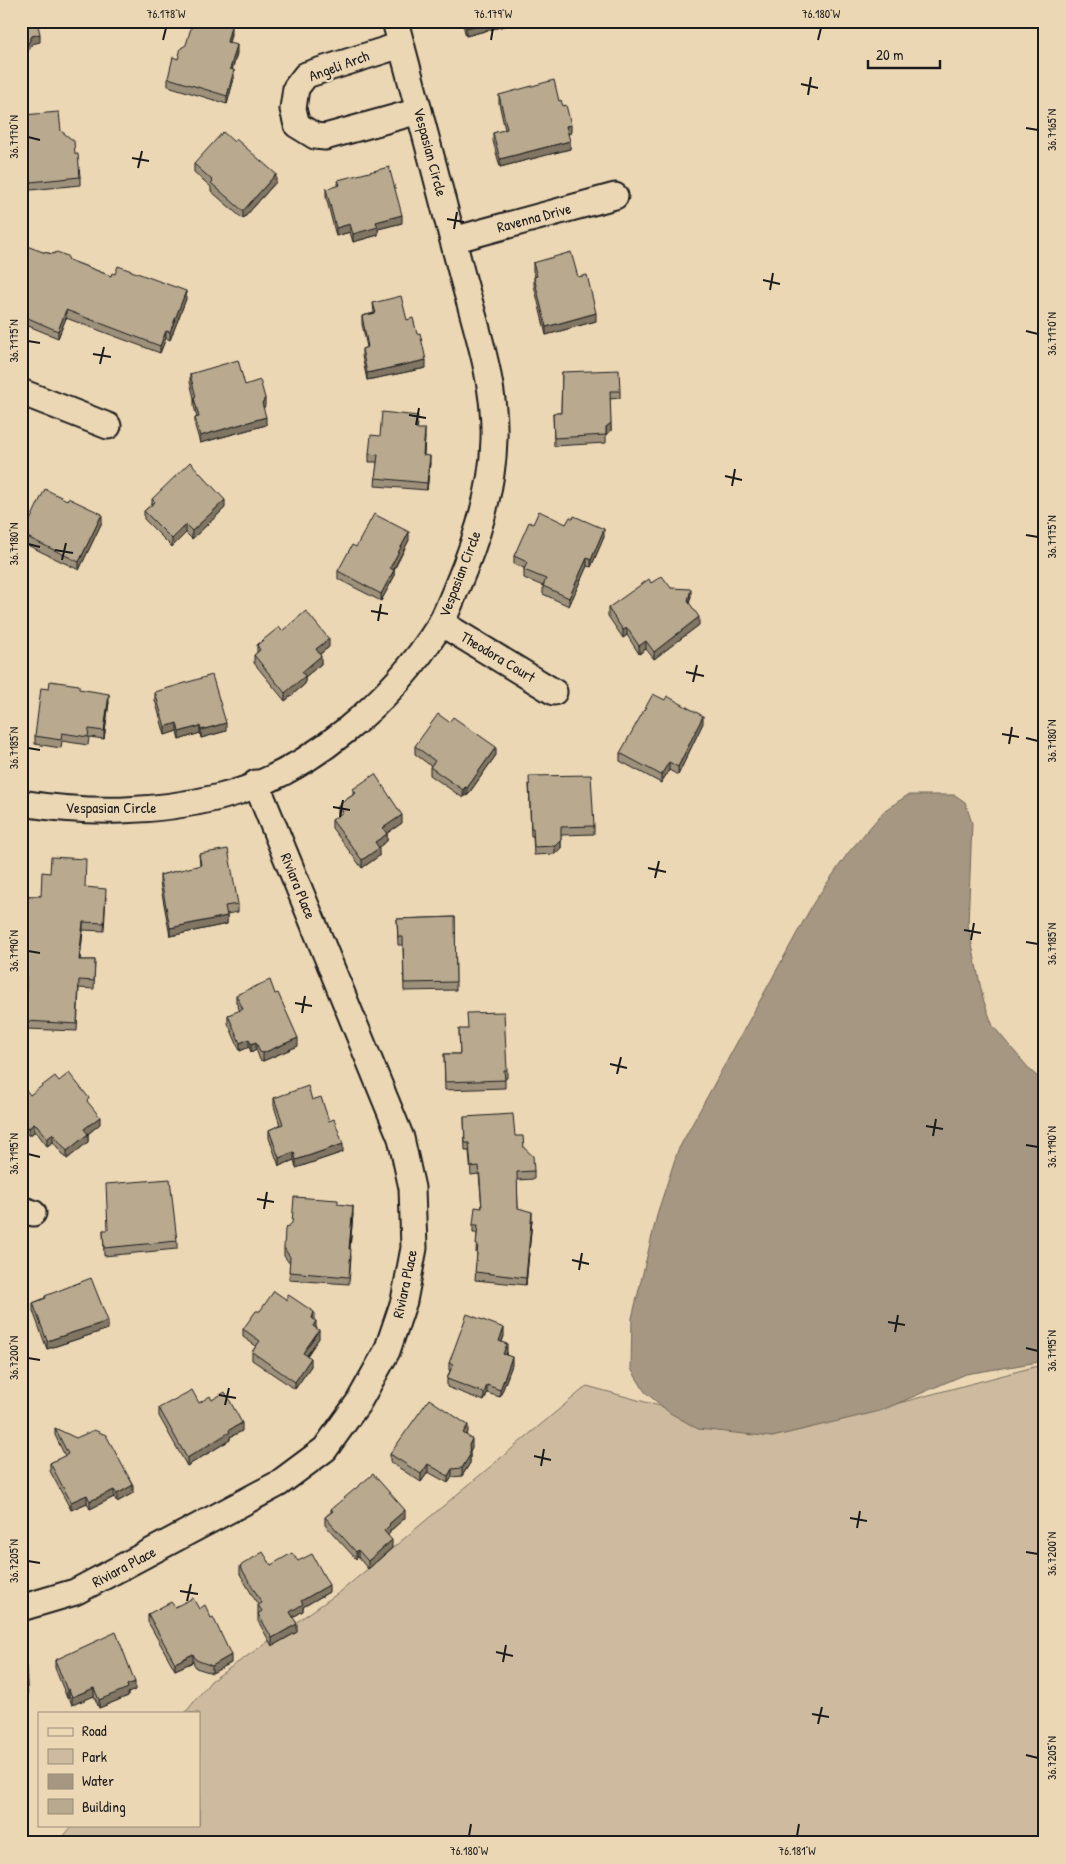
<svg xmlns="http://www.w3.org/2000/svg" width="1066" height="1864" viewBox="0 0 1066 1864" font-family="'Patrick Hand',sans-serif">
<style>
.green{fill:#cebb9f;stroke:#756c5e}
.water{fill:#a59781;stroke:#6e6659}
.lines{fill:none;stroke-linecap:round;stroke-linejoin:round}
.minor-casing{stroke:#1c1c1c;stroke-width:29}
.minor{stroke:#ecd7b5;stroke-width:25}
.wall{fill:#9e917b;stroke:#1c1c1c}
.shaded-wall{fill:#817664;stroke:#1c1c1c}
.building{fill:#b8a98f;stroke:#1c1c1c}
.ticks{fill:none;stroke:#1c1c1c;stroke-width:2}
.labels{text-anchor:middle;stroke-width:5;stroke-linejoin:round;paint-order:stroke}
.street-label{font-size:15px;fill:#1c1c1c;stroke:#ecd7b5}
.neatline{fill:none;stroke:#1c1c1c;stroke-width:2}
.ticks-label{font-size:12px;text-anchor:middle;fill:#1c1c1c}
</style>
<rect width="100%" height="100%" fill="#ecd7b5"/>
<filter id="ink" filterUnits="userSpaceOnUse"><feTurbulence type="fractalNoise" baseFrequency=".02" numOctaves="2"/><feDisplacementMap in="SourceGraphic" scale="10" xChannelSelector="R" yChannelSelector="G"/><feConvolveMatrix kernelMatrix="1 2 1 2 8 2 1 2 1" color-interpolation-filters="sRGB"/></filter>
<g filter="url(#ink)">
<polygon class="green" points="1045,1364 1045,1843 58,1843 73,1825 199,1825 199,1713 185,1713 211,1681 340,1592 587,1386 772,1437"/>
<polygon class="water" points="908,795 955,795 965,802 972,823 968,925 983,999 993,1026 1031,1071 1045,1083 1045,1361 966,1374 880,1411 772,1437 698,1429 670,1413 645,1392 631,1369 632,1318 658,1211 678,1150 814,902 848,853 885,810"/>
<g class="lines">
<defs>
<g id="minor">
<polyline points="401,45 306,75 296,88 293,109 297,125 315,136 325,137 419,111"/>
<polyline points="453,240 615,196"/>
<polyline points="21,392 108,426"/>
<polyline points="441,623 554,692"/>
<path d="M21,803C90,814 153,813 220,797C308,775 393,700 440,625C446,614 451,601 456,589C476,542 493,491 494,439C496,385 476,327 462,275C440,190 418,106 395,21"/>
<polyline points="21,1209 33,1213"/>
<polyline points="21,1608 75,1592 278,1484 325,1449 358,1403 387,1351 404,1301 414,1248 412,1188 401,1138 256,783"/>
</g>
</defs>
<use href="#minor" class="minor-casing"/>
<use href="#minor" class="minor"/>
</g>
<g class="wall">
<polygon points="462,21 523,21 466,36"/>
<polygon points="231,34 229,43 237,53 232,70 234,78 227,104 168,86 168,78 178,59"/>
<polygon points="499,95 559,101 563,106 571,133 568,133 570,149 500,167 493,141 493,133 505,130 499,103"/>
<polygon points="23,115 61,131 75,154 80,177 80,185 21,191 21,132 24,131"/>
<polygon points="194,164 276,182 243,219 211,191 211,187 194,172"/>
<polygon points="338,180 402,223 378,229 378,235 353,242 350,232 336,236 326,197 326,189 338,186"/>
<polygon points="21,252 43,252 53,254 111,276 186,299 170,340 166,338 160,353 66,318 58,338 21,323"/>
<polygon points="533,263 578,277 596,321 546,335 534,285 534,277 535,276 533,271"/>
<polygon points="373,303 407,320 426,368 367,380 362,356 362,349 367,347 362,324 362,316 374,313"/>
<polygon points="562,372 620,391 620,398 610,399 611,431 606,435 606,443 554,446 553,413 561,413"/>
<polygon points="190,374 245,385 265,406 263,408 266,425 200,443 195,426 195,418 197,418 194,406 194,398 190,382"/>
<polygon points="418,424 417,429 425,437 424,455 430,463 427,490 375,486 377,462 369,462 369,454 380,436"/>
<polygon points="152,499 225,508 192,539 186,533 172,547 144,519 144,511 152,504"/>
<polygon points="102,522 79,570 23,543 23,535"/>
<polygon points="533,524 566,524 604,537 591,567 587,566 569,606 543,594 543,586 524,578 524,568 514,564 514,556"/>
<polygon points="409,540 394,570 394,577 381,601 338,579 338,571 356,547"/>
<polygon points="651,583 671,588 691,596 689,603 699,625 654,659 646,649 639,654 627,635 623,638 608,616 608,608"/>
<polygon points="282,631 329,647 320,654 321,664 305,677 305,684 285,701 254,663 254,655 257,653 257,645"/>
<polygon points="49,689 79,690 109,702 104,739 89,737 88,745 62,741 61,748 35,744 35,736"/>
<polygon points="155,692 226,731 201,738 200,733 179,740 177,731 165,735 155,700"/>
<polygon points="665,700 703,723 678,775 669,770 661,783 620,761 620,753"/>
<polygon points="415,746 496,755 467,796 465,795 463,798 430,775 430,767 431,766 415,754"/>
<polygon points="529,784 594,826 594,834 561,835 561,848 555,854 534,855 533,836 531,836"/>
<polygon points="353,789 402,823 387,833 387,841 378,847 379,856 362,868 332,828 332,820 340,815 338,813 338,805 353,795"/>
<polygon points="199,854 238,904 238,912 227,914 227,924 170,936 160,883 160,875 200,866"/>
<polygon points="85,887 106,897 104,931 83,930 80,960 95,960 94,989 79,988 77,1031 26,1029 26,984 22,983 25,896 41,896"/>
<polygon points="455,917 456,990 404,991 403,945 398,945 397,919"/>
<polygon points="236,995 298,1046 263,1061 260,1060 256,1049 251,1052 249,1047 240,1051 228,1023 228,1015 240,1011 236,1002"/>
<polygon points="459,1029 507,1070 507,1078 505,1078 505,1088 445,1090 444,1054 460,1054"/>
<polygon points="59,1081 89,1104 100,1124 88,1134 88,1142 67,1159 53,1142 47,1146 37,1133 34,1132 29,1136 21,1126 21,1094 30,1095"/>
<polygon points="274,1098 312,1100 329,1121 343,1152 296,1168 294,1160 279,1166 269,1138 269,1130 280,1125 274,1106"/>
<polygon points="464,1117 515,1136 524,1148 534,1171 534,1179 517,1180 518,1208 532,1220 526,1285 475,1280 477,1253 476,1253 477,1233 473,1233 473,1225 482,1208 479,1174 471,1175 469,1151 465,1151"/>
<polygon points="338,1204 353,1214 350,1249 351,1257 349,1284 289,1280 290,1264 284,1256 284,1248"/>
<polygon points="103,1230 177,1241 177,1249 104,1256"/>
<polygon points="45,1296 108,1329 47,1349 33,1311 33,1303 45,1298"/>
<polygon points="260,1311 314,1320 319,1338 307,1356 311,1366 295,1389 252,1360 252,1352 256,1346 243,1337 243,1329"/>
<polygon points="504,1336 502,1342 507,1352 506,1355 512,1365 500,1397 487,1393 484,1401 447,1387 447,1379 450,1371 449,1370 449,1363"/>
<polygon points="212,1400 242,1431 230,1437 230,1440 187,1466 159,1416 159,1408 199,1403"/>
<polygon points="55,1428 133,1493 117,1502 114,1497 90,1509 87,1503 71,1510 50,1471 50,1463 65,1456 55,1435"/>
<polygon points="468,1432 466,1435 472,1447 470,1451 470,1463 462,1476 452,1477 448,1483 428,1472 421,1482 390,1462 390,1454"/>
<polygon points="331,1509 405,1518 390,1531 390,1533 388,1535 392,1548 368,1569 358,1557 356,1559 325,1525 325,1517 331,1512"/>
<polygon points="298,1561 329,1592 303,1607 303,1611 293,1617 297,1632 272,1646 258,1621 258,1605 240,1574 240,1566 271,1565"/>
<polygon points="175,1607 199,1609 231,1663 212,1673 196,1668 193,1662 175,1670 148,1622 148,1614"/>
<polygon points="55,1660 135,1690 128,1693 128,1696 99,1708 94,1696 72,1705 69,1697 67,1698 55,1668"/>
<polygon points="21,1666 29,1717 29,1725 27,1725 27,1735 21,1735"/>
</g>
<g class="shaded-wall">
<polygon points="492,21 523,21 466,36 466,28"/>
<polygon points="231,26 231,34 227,50 227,42"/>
<polygon points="40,34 40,42 32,44 22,62 22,55 32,36"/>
<polygon points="237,45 237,53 230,77 230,69"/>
<polygon points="234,70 234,78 227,104 227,96"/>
<polygon points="571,125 571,133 566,134 566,126"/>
<polygon points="570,141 570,149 500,167 500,159"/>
<polygon points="276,174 276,182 243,219 243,211"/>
<polygon points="402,215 402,223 378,229 378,235 353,242 353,234 376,222"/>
<polygon points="350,224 350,232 336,236 336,228"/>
<polygon points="186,291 186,299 170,340 170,332"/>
<polygon points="66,310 66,318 58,338 58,331"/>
<polygon points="596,313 596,321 546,335 546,327"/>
<polygon points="166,331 166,338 160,353 160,346"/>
<polygon points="426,360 426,368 367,380 367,373"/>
<polygon points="265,398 265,406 262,411 262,403"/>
<polygon points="266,417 266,425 200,443 200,436"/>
<polygon points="611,423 611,431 606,435 606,427"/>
<polygon points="425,429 425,437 423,463 423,455"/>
<polygon points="430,456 430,463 427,490 427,483"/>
<polygon points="225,500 225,508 192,539 192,531"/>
<polygon points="102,514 102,522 79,570 79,562"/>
<polygon points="186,525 186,533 172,547 172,539"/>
<polygon points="604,529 604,537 591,567 591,560"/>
<polygon points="409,532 409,540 390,576 390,568"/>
<polygon points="587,558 587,566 569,606 569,598"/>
<polygon points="394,570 394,577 381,601 381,594"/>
<polygon points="691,589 691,596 688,609 688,601"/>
<polygon points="699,617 699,625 654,659 654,652"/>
<polygon points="627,628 627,635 623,638 623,630"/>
<polygon points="329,639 329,647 316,657 316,649"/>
<polygon points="646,641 646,649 639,654 639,646"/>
<polygon points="321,656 321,664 305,677 305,684 285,701 285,693 302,672"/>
<polygon points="109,694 109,702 104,739 104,731"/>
<polygon points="703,716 703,723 678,775 678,767"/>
<polygon points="177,723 177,731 165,735 165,727"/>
<polygon points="226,723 226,731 201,738 201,730"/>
<polygon points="200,726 200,733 179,740 179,732"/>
<polygon points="496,747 496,755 467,796 467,788"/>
<polygon points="669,762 669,770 661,783 661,775"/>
<polygon points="465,787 465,795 463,798 463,790"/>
<polygon points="402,815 402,823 383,836 383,828"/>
<polygon points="387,834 387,841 375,850 375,842"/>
<polygon points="561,840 561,848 555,854 555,846"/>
<polygon points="379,848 379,856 362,868 362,860"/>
<polygon points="227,916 227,924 170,936 170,928"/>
<polygon points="83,922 83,930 79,967 79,960"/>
<polygon points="298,1038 298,1046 263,1061 263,1053"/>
<polygon points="249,1039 249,1047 240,1051 240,1043"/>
<polygon points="256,1042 256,1049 251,1052 251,1044"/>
<polygon points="100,1117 100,1124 84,1137 84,1129"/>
<polygon points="34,1124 34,1132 29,1136 29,1128"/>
<polygon points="53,1134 53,1142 47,1146 47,1139"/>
<polygon points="88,1134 88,1142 67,1159 67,1151"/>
<polygon points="343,1144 343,1152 296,1168 296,1160"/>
<polygon points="294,1152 294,1160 279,1166 279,1158"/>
<polygon points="353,1206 353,1214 349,1257 349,1249"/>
<polygon points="532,1212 532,1220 526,1285 526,1278"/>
<polygon points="314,1312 314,1320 312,1318"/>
<polygon points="108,1321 108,1329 47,1349 47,1341"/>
<polygon points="316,1321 316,1329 313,1326"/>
<polygon points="504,1328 504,1336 499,1349 499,1341"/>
<polygon points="319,1330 319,1338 303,1361 303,1353"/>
<polygon points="507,1344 507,1352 503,1362 503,1354"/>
<polygon points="512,1357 512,1365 500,1397 500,1390"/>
<polygon points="311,1358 311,1366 295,1389 295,1382"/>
<polygon points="487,1385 487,1393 484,1401 484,1393"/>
<polygon points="242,1423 242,1431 230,1437 230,1440 187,1466 187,1458 229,1430"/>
<polygon points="468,1425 468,1432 463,1441 463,1433"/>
<polygon points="472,1439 472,1447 469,1453 469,1445"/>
<polygon points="470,1455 470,1463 462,1476 462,1468"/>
<polygon points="428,1464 428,1472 421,1482 421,1474"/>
<polygon points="452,1469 452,1477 448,1483 448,1476"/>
<polygon points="133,1485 133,1493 117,1502 117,1494"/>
<polygon points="114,1490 114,1497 90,1509 90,1501"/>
<polygon points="87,1495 87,1503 71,1510 71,1502"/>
<polygon points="405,1510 405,1518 390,1531 390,1533 384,1539 384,1531 389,1524"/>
<polygon points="392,1540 392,1548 368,1569 368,1561"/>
<polygon points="358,1550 358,1557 356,1559 356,1552"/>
<polygon points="329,1585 329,1592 303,1607 303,1611 290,1619 290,1612 301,1601"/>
<polygon points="297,1624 297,1632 272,1646 272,1638"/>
<polygon points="193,1654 193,1662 175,1670 175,1663"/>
<polygon points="231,1655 231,1663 212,1673 212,1666"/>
<polygon points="135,1682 135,1690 128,1693 128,1696 99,1708 99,1700 127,1685"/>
<polygon points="94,1688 94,1696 72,1705 72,1697"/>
<polygon points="69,1689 69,1697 67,1698 67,1690"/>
</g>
<g class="building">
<polygon points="21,21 37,21 40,34 32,36 22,55"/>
<polygon points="193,21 213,21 231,26 227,42 237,45 230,69 234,70 227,96 168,78 173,57 178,59 181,48 186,45"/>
<polygon points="464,21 492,21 466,28"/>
<polygon points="554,80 559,101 561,100 563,106 566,105 571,125 566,126 570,141 500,159 493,133 507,129 499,95"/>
<polygon points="59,112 61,131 74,141 75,154 78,154 80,177 21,183 21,132 25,131 23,115"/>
<polygon points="223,132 234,142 236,139 276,174 243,211 211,183 213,181 194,164"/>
<polygon points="389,167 402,215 376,222 378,227 353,234 350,224 336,228 326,189 340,185 338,180"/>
<polygon points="24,245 43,252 53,254 57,252 67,256 69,260 111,276 112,273 115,274 118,266 186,291 170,332 166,331 160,346 66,310 58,331 21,315 21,252"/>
<polygon points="571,252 578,277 587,275 596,313 546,327 534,277 537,276 533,263"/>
<polygon points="401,296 407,320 413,318 417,334 420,333 426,360 367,373 362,349 368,347 362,316 376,313 373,303"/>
<polygon points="238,360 245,385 260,380 265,398 262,403 266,417 200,436 195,418 199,417 194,398 196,397 190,374"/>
<polygon points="619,370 620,391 610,391 611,423 606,427 606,435 554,438 553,413 561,413 562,372"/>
<polygon points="382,412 418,416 416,429 425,429 423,455 430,456 427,483 375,478 378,455 369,454 371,435 380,436"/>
<polygon points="190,462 225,500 192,531 186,525 172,539 144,511 155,502 152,499"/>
<polygon points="45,489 67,500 68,498 102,514 79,562 23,535"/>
<polygon points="539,511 566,524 570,517 573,519 574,516 604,529 591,560 587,558 569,598 543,586 546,579 524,570 527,562 514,556 529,522 533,524"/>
<polygon points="374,514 409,532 390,568 394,570 381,594 338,571 352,545 356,547"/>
<polygon points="662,576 671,588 691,589 688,601 699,617 654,652 646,641 639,646 627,628 623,630 608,608 649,579 651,583"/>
<polygon points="306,611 329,639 316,649 321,656 302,672 305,676 285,693 254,655 260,650 257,645 279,627 282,631"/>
<polygon points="212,675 226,723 201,730 200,726 179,732 177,723 165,727 155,692"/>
<polygon points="50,681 79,685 79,689 109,694 104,731 89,729 88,737 62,733 61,740 35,736 41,688 49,689"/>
<polygon points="653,694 665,700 667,696 703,716 678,767 669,762 661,775 620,753"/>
<polygon points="438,714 449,722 453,717 496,747 467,788 465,787 463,790 430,767 435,761 415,746"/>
<polygon points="375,774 402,815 383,828 387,834 375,842 379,848 362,860 332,820 343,812 338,805 356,793 353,789"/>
<polygon points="591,775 594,826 561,827 561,840 555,846 534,847 533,828 531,828 529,776"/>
<polygon points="228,849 238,904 225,906 227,916 170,928 160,875 201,865 199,854"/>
<polygon points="51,857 86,859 85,887 106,889 104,923 83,922 79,960 95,960 94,981 79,980 77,1024 26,1021 26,976 22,975 25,896 41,896 42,872 50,873"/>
<polygon points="455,917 456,982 404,983 403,937 398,937 397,919"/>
<polygon points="270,980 275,994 278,993 298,1038 263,1053 260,1052 256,1042 251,1044 249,1039 240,1043 228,1015 243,1009 236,995"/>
<polygon points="504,1012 507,1070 504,1070 505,1080 445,1082 444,1054 460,1054 459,1029 468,1029 467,1013"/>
<polygon points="69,1073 89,1098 87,1101 100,1117 84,1129 88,1134 67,1151 53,1134 47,1139 37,1125 34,1124 29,1128 21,1118 21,1094 26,1090 30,1095 55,1076 59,1081"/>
<polygon points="308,1086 312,1100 321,1097 329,1121 334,1119 343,1144 296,1160 294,1152 279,1158 269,1130 283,1124 274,1098"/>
<polygon points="513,1114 515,1136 523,1136 524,1148 533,1156 534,1171 517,1172 518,1208 532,1212 526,1278 475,1272 478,1245 476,1245 478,1225 473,1225 475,1207 482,1208 479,1166 471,1167 469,1143 465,1143 464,1117"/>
<polygon points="170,1179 177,1241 104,1248 103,1230 108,1230 106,1184"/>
<polygon points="294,1197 338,1200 338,1204 353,1206 349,1249 351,1249 349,1277 289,1272 290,1257 284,1248 285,1229 292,1223"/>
<polygon points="91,1278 108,1321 47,1341 33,1303 46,1298 45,1296"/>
<polygon points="274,1291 287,1300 287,1294 314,1312 312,1318 316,1321 313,1326 319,1330 303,1353 311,1358 295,1382 252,1352 260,1341 243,1329 256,1311 260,1311"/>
<polygon points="467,1314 504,1328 499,1341 507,1344 503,1354 512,1357 500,1390 487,1385 484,1393 447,1379 453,1364 449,1363"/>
<polygon points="192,1390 199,1403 210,1396 212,1400 225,1392 242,1423 229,1430 230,1432 187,1458 159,1408"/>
<polygon points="429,1399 468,1425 463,1433 472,1439 469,1445 470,1455 462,1468 452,1469 448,1476 428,1464 421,1474 390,1454"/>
<polygon points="55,1428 76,1438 94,1430 106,1435 133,1485 117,1494 114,1490 90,1501 87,1495 71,1502 50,1463 68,1454"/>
<polygon points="373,1474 405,1510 389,1524 390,1525 384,1531 392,1540 368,1561 358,1550 356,1552 325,1517 333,1511 331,1509"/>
<polygon points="263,1552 271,1565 292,1553 298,1561 312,1554 329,1585 301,1601 303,1604 290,1612 297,1624 272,1638 258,1614 262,1611 258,1605 262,1603 240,1566"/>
<polygon points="193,1598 199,1609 205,1605 211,1618 213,1617 231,1655 212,1666 196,1660 193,1654 175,1663 148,1614 171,1602 175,1607"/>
<polygon points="116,1632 135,1682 127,1685 128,1688 99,1700 94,1688 72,1697 69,1689 67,1690 55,1660"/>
<polygon points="21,1666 26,1666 29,1717 26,1717 27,1727 21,1727"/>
</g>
</g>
<path class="ticks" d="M163,40L166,28M491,40L493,28M818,40L821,28M801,84L818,88M808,95L811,77M1026,128L1038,130M28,137L40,140M132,158L149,161M138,168L142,151M447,219L464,222M454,229L457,212M763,280L780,284M770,290L773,273M1026,331L1038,334M28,341L40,343M93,354L111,357M100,364L104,347M409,415L426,418M416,425L419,408M725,476L742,480M732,486L735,469M1026,535L1038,537M28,544L40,547M55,550L73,553M62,560L66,543M371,611L388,614M378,621L381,604M686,672L704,676M693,682L697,665M1002,734L1019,737M1026,738L1038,741M1009,744L1012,727M28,748L40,750M333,807L350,810M340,817L343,800M648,868L666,872M655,878L659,861M964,930L981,933M971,940L974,923M1026,942L1038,944M28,951L40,953M295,1003L312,1006M302,1013L305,996M610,1064L627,1068M617,1074L621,1057M926,1126L943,1129M933,1136L936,1119M1026,1145L1038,1147M28,1154L40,1157M257,1199L274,1202M264,1209L267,1192M572,1260L589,1264M579,1270L582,1253M888,1322L905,1325M895,1332L898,1315M1026,1348L1038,1351M28,1358L40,1360M219,1395L236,1398M225,1405L229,1388M534,1456L551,1460M541,1466L544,1449M850,1518L867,1521M857,1528L860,1511M1026,1552L1038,1554M28,1561L40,1563M180,1591L198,1594M187,1601L191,1584M496,1652L513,1656M503,1662L506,1645M812,1714L829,1717M818,1724L822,1707M1026,1755L1038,1758M469,1836L471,1824M797,1836L799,1824"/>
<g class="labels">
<g class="street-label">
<text transform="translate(339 66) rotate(-20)" y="5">Angeli Arch</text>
<text transform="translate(430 152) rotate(75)" y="5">Vespasian Circle</text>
<text transform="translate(534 218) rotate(-15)" y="5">Ravenna Drive</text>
<text transform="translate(460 574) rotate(-69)" y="5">Vespasian Circle</text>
<text transform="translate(498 657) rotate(31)" y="5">Theodora Court</text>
<text x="111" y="813">Vespasian Circle</text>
<text transform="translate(298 886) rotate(68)" y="5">Riviara Place</text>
<text transform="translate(405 1284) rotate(-78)" y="5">Riviara Place</text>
<text transform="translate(124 1567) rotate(-28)" y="5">Riviara Place</text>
</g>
</g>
<rect width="1066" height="1864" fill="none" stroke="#ecd7b5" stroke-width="55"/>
<rect x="38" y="1712" width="162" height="115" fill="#ecd7b5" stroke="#998c78"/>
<rect x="48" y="1728" width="25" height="8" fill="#ecd7b5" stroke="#998c78"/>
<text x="82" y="1736" font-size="15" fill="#1c1c1c">Road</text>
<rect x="48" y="1749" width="25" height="15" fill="#cebb9f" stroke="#998c78"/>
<text x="82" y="1762" font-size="15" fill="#1c1c1c">Park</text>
<rect x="48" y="1774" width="25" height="15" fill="#a59781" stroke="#998c78"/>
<text x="82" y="1786" font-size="15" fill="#1c1c1c">Water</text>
<rect x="48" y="1799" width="25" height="15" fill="#b8a98f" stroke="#998c78"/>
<text x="82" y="1812" font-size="15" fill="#1c1c1c">Building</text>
<path d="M868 60v8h72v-8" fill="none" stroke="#1c1c1c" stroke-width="2.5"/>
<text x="876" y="60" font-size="15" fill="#1c1c1c" stroke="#ecd7b5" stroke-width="4" paint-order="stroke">20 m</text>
<rect x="28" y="28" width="1010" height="1808" class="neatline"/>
<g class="ticks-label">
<text x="166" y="18">76.178°W</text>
<text x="493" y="18">76.179°W</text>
<text x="821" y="18">76.180°W</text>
<text transform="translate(1052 130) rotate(-90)" y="4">36.7165°N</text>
<text transform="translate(14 137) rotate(-90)" y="4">36.7170°N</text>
<text transform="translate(1052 334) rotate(-90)" y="4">36.7170°N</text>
<text transform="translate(14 341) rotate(-90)" y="4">36.7175°N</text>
<text transform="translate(1052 537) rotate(-90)" y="4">36.7175°N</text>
<text transform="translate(14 544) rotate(-90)" y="4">36.7180°N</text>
<text transform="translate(1052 741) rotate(-90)" y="4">36.7180°N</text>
<text transform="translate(14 748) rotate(-90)" y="4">36.7185°N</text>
<text transform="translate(1052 944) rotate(-90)" y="4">36.7185°N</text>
<text transform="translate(14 951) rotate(-90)" y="4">36.7190°N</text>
<text transform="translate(1052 1147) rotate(-90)" y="4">36.7190°N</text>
<text transform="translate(14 1154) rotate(-90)" y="4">36.7195°N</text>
<text transform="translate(1052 1351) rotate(-90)" y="4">36.7195°N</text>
<text transform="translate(14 1358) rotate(-90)" y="4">36.7200°N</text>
<text transform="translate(1052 1554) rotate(-90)" y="4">36.7200°N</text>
<text transform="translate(14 1561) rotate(-90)" y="4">36.7205°N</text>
<text transform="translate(1052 1758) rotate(-90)" y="4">36.7205°N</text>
<text x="469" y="1855">76.180°W</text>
<text x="797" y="1855">76.181°W</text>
</g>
</svg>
